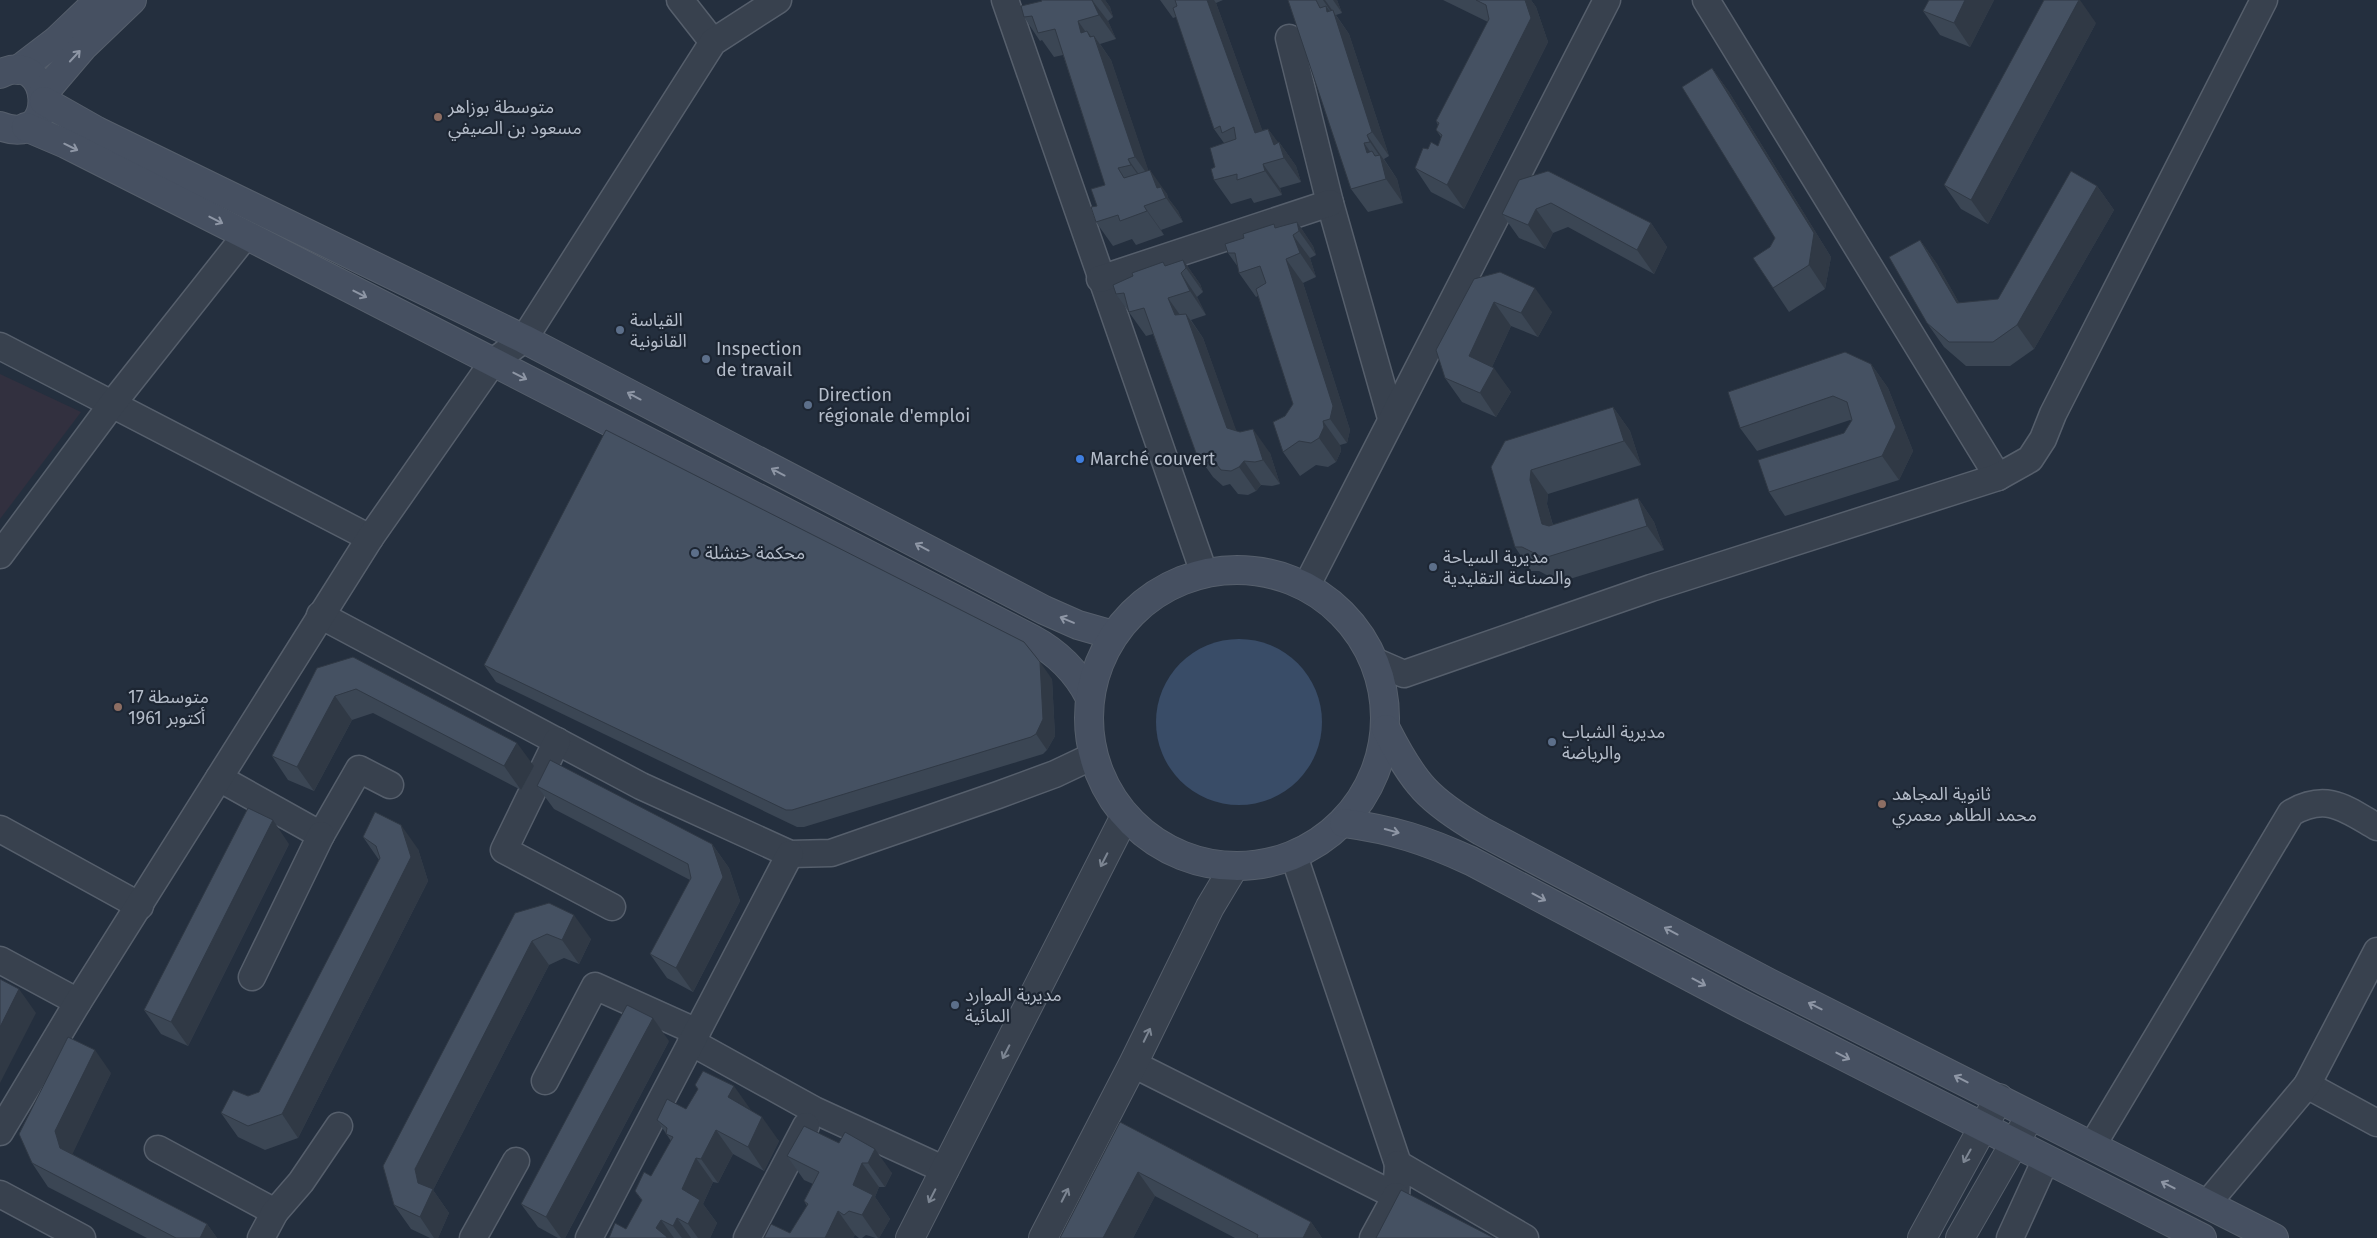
<svg xmlns="http://www.w3.org/2000/svg" width="2377" height="1238" viewBox="0 0 2377 1238" font-family="'Fira Sans','Noto Sans Arabic',sans-serif">
<style>
.medical{fill:#32303f}
.water{fill:#394c67}
.lines{fill:none;stroke-linecap:round;stroke-linejoin:round}
.minor-casing{stroke:#565f6c;stroke-width:29}
.tertiary-casing{stroke:#565f6c;stroke-width:30}
.secondary-casing{stroke:#565f6c;stroke-width:30}
.minor{stroke:#38414e;stroke-width:26}
.tertiary{stroke:#38414e;stroke-width:28}
.secondary{stroke:#465061;stroke-width:28}
.wall{fill:#3b4654}
.shaded-wall{fill:#303945}
.building{fill:#455162;stroke:#303945}
.oneway{stroke:#8e96a5}
.oneway2{stroke:#7c8592}
.education-dot{fill:#8d6e63;stroke:#1d2633;stroke-width:2}
.service-dot{fill:#5c6f8a;stroke:#1d2633;stroke-width:2}
.shop-dot{fill:#3f7fe0;stroke:#1d2633;stroke-width:2}
.labels{text-anchor:middle;stroke-width:4.5;stroke-linejoin:round;paint-order:stroke}
.poi-label{font-size:18px;fill:#b4bcc9;stroke:#1d2633;text-anchor:start}
</style>
<rect width="100%" height="100%" fill="#242f3e"/>
<polygon class="medical" points="0,374 81,412 0,519"/>
<circle class="water" cx="1239" cy="722" r="83"/>
<g class="lines">
<defs>
<g id="minor">
<polyline points="680,0 713,42"/>
<polyline points="1005,0 1204,573"/>
<polyline points="1706,0 1998,477"/>
<polyline points="1289,38 1330,203 1391,418"/>
<polyline points="1100,279 1330,203"/>
<polyline points="0,346 370,538"/>
<polyline points="0,555 113,403 246,235"/>
<polyline points="1306,587 1607,0"/>
<polyline points="320,615 641,786 790,854 831,853 998,795 1055,774 1093,756"/>
<polyline points="1374,661 1404,674 1651,588 1998,477 2030,459 2043,439 2053,414 2264,0"/>
<polyline points="557,741 504,850 612,907"/>
<polyline points="219,778 321,835 359,769 390,785"/>
<polyline points="0,829 140,906"/>
<polyline points="1294,856 1398,1164"/>
<polyline points="0,960 78,1002"/>
<polyline points="252,977 321,835"/>
<polyline points="691,1042 814,1110 945,1170"/>
<polyline points="1133,1064 1396,1196 1398,1164 1525,1238"/>
<polyline points="545,1081 595,986 697,1032"/>
<polyline points="2307,1085 2377,1123"/>
<polyline points="0,1132 78,1002 370,538 493,362 524,339 713,42 778,0"/>
<path d="M2092,1146L2291,813C2327,792 2346,809 2377,827"/>
<polyline points="158,1149 275,1212"/>
<polyline points="0,1194 82,1238"/>
<polyline points="2207,1204 2307,1085 2377,951"/>
<polyline points="261,1238 275,1212 301,1182 339,1126"/>
<polyline points="473,1238 516,1161"/>
<polyline points="589,1238 790,854"/>
<polyline points="747,1238 806,1126"/>
<polyline points="1373,1238 1396,1196"/>
<polyline points="2010,1238 2046,1159"/>
</g>
<g id="tertiary">
<polyline points="910,1238 1125,816"/>
<polyline points="1043,1238 1133,1064 1210,907 1234,867"/>
<polyline points="1922,1238 1999,1098"/>
<polyline points="1960,1238 2030,1116"/>
</g>
<g id="secondary">
<polyline points="18,70 56,41 99,0"/>
<path d="M0,74C52,46 61,150 0,126"/>
<polyline points="43,94 83,47 132,0"/>
<polyline points="44,101 97,131 524,339 1044,610 1078,625 1113,635"/>
<path d="M26,127L66,144L246,235L1032,639C1058,653 1076,671 1089,696"/>
<circle cx="1237" cy="718" r="148"/>
<path d="M1386,729C1414,784 1428,800 1481,831L1769,983L2274,1238"/>
<path d="M1344,823C1394,830 1425,840 1471,861L1743,1005L2202,1238"/>
</g>
</defs>
<use href="#minor" class="minor-casing"/>
<use href="#tertiary" class="tertiary-casing"/>
<use href="#secondary" class="secondary-casing"/>
<use href="#minor" class="minor"/>
<use href="#tertiary" class="tertiary"/>
<use href="#secondary" class="secondary"/>
</g>
<g class="wall">
<polygon points="1041,0 1105,0 1110,7 1113,17 1108,21 1116,39 1100,44 1111,60 1148,170 1167,194 1168,198 1178,211 1183,222 1161,230 1164,235 1136,245 1132,239 1113,246 1096,222 1097,206 1105,185 1063,55 1054,57 1042,40 1040,41 1024,17 1042,1"/>
<polygon points="1160,0 1223,0 1216,3 1262,130 1268,129 1278,143 1279,142 1296,166 1301,182 1280,188 1282,195 1254,203 1251,198 1231,204 1214,180 1215,167 1224,143 1214,129 1176,17 1173,18"/>
<polygon points="1288,0 1337,0 1342,13 1336,15 1349,34 1389,156 1384,159 1397,179 1403,203 1368,212 1351,189"/>
<polygon points="1443,0 1531,0 1536,7 1548,42 1464,209 1431,192 1415,168 1428,149 1438,146 1441,137 1436,130 1438,125 1436,121 1488,22"/>
<polygon points="1994,0 1970,47 1940,35 1923,11"/>
<polygon points="2096,23 1988,224 1961,209 1944,185"/>
<polygon points="1712,68 1729,92 1831,257 1825,289 1789,312 1773,288 1770,247 1775,238"/>
<polygon points="1519,180 1651,223 1667,247 1654,274 1568,227 1553,233 1545,249 1519,238 1502,214"/>
<polygon points="2097,186 2114,210 2034,349 2010,366 1966,366 1944,347 1927,323 1920,240 1937,264 1959,303 1998,299"/>
<polygon points="1297,222 1313,246 1316,255 1310,258 1316,277 1303,283 1350,430 1347,443 1340,445 1341,451 1336,462 1328,467 1316,465 1300,476 1283,452 1285,416 1293,404 1258,296 1256,297 1239,273 1238,267 1228,253 1244,238 1276,227"/>
<polygon points="1183,260 1200,284 1203,292 1197,297 1206,315 1191,320 1203,338 1236,431 1270,453 1280,484 1272,486 1261,485 1256,491 1248,495 1238,494 1230,484 1223,486 1213,477 1196,453 1153,334 1146,336 1116,294 1133,276 1163,262 1165,266"/>
<polygon points="1474,279 1552,312 1538,337 1511,326 1492,367 1511,392 1496,417 1462,402 1445,378"/>
<polygon points="1871,364 1888,388 1913,451 1899,480 1785,516 1769,492 1844,433 1852,421 1850,420 1757,451 1740,428"/>
<polygon points="1613,407 1630,431 1641,465 1548,494 1547,504 1553,525 1638,498 1654,522 1664,550 1560,582 1539,571 1531,571 1515,547 1491,467"/>
<polygon points="484,665 1052,679 1055,736 1047,750 1043,754 804,827 797,827 496,682"/>
<polygon points="317,668 534,766 521,790 373,713 352,720 314,791 288,780 272,756"/>
<polygon points="537,786 712,844 729,868 740,901 693,992 667,978 650,954 690,880 554,809"/>
<polygon points="363,837 418,849 428,881 298,1138 265,1150 238,1137 221,1113 248,1096 259,1092 379,860"/>
<polygon points="289,844 188,1046 161,1034 144,1010"/>
<polygon points="515,913 591,939 579,964 564,958 549,965 433,1190 449,1213 438,1238 430,1238 411,1229 394,1205"/>
<polygon points="669,1041 565,1238 558,1238 538,1227 521,1204"/>
<polygon points="111,1073 72,1154 207,1224 217,1238 147,1238 48,1187 32,1163"/>
<polygon points="686,1109 750,1110 779,1141 764,1171 733,1154 718,1183 713,1182 703,1204 717,1223 710,1238 609,1238 626,1229 642,1201 635,1191 651,1176 671,1141 657,1120"/>
<polygon points="1120,1122 1311,1222 1322,1238 1235,1238 1155,1196 1133,1238 1060,1238"/>
<polygon points="804,1126 892,1173 885,1187 879,1187 875,1197 890,1219 879,1238 876,1238 866,1235 862,1238 859,1238 855,1235 853,1238 764,1238 790,1233 807,1206 804,1201 813,1184 804,1180 787,1156"/>
</g>
<g class="shaded-wall">
<polygon points="1092,0 1108,21 1116,39 1099,15"/>
<polygon points="1101,0 1105,0 1110,7 1113,17"/>
<polygon points="1207,0 1214,0 1216,3 1272,157 1255,133"/>
<polygon points="1323,0 1325,0 1349,34 1389,156 1372,132 1327,12 1326,6 1336,20 1334,16"/>
<polygon points="1333,0 1337,0 1342,13"/>
<polygon points="1525,0 1531,0 1536,7 1548,42 1464,209 1447,185"/>
<polygon points="1965,0 1994,0 1970,47 1954,23"/>
<polygon points="2079,0 2080,0 2096,23 1988,224 1971,200"/>
<polygon points="1078,21 1095,45 1081,33"/>
<polygon points="1087,31 1098,46 1094,36 1111,60 1152,181 1135,157"/>
<polygon points="1712,68 1729,92 1831,257 1825,289 1809,265"/>
<polygon points="1268,129 1281,146 1279,142 1296,166 1301,182 1284,158 1274,145"/>
<polygon points="1367,135 1397,179 1403,203 1386,179 1372,151 1383,167 1381,158 1370,142"/>
<polygon points="1364,143 1381,167 1367,153"/>
<polygon points="1128,159 1145,183 1148,189 1131,165"/>
<polygon points="1263,164 1280,188 1282,195 1265,171"/>
<polygon points="1150,170 1167,194 1168,198 1178,211 1183,222 1166,198 1157,188"/>
<polygon points="2097,186 2114,210 2034,349 2017,325"/>
<polygon points="1144,206 1161,230 1164,235 1147,211"/>
<polygon points="1536,209 1553,233 1545,249 1528,225"/>
<polygon points="1297,222 1313,246 1316,255 1299,231"/>
<polygon points="1651,223 1667,247 1654,274 1637,250"/>
<polygon points="1293,235 1310,258 1316,277 1300,253"/>
<polygon points="1920,240 1937,264 1973,327 1957,303"/>
<polygon points="1286,259 1303,283 1350,430 1347,443 1330,419"/>
<polygon points="1183,260 1200,284 1203,292 1186,268"/>
<polygon points="1181,273 1197,297 1206,315 1190,291"/>
<polygon points="1535,288 1552,312 1538,337 1521,313"/>
<polygon points="1168,298 1185,322 1175,315"/>
<polygon points="1494,302 1511,326 1486,380 1469,356"/>
<polygon points="1186,314 1203,338 1244,452 1227,428"/>
<polygon points="1871,364 1888,388 1913,451 1899,480 1882,456"/>
<polygon points="1494,368 1511,392 1496,417 1480,393"/>
<polygon points="1613,407 1630,431 1641,465 1624,441"/>
<polygon points="1323,421 1340,445 1341,451 1336,462 1319,438"/>
<polygon points="1253,429 1270,453 1280,484 1263,460"/>
<polygon points="1244,461 1261,485 1256,491 1239,467"/>
<polygon points="1531,470 1548,494 1547,504 1559,548 1542,524 1530,480"/>
<polygon points="1638,498 1654,522 1664,550 1647,526"/>
<polygon points="1040,662 1052,679 1055,736 1047,750 1036,734"/>
<polygon points="335,696 352,720 314,791 297,767"/>
<polygon points="517,743 534,766 521,790 504,766"/>
<polygon points="273,820 289,844 188,1046 171,1022"/>
<polygon points="401,825 418,849 428,881 298,1138 282,1114"/>
<polygon points="712,844 729,868 740,901 693,992 676,968"/>
<polygon points="574,915 591,939 579,964 562,940"/>
<polygon points="532,941 549,965 433,1190 449,1213 438,1238 434,1238 420,1217 418,1183 415,1169"/>
<polygon points="19,989 36,1013 0,1083 0,1027"/>
<polygon points="653,1018 669,1041 565,1238 561,1238 546,1217"/>
<polygon points="95,1050 111,1073 72,1155 60,1148 55,1131"/>
<polygon points="734,1086 751,1110 728,1097"/>
<polygon points="762,1117 779,1141 764,1171 748,1147"/>
<polygon points="716,1130 733,1154 718,1183 701,1159"/>
<polygon points="875,1149 892,1173 885,1187 868,1163"/>
<polygon points="696,1158 713,1182 703,1204 717,1223 710,1238 698,1238 688,1224 682,1189"/>
<polygon points="862,1163 879,1187 875,1197 890,1219 879,1238 878,1238 862,1215 853,1185"/>
<polygon points="1138,1172 1155,1196 1133,1238 1103,1238"/>
<polygon points="838,1211 855,1235 853,1238 825,1238"/>
<polygon points="677,1218 691,1238 682,1238 673,1226"/>
<polygon points="661,1220 674,1238 663,1238 656,1228"/>
<polygon points="1311,1222 1322,1238 1303,1238"/>
<polygon points="207,1224 217,1238 200,1238"/>
</g>
<g class="building">
<polygon points="1041,0 1092,0 1099,15 1078,21 1081,33 1087,31 1090,37 1094,36 1135,157 1128,159 1131,165 1118,168 1124,178 1150,170 1157,188 1161,187 1166,198 1144,206 1147,211 1120,221 1118,215 1096,222 1091,207 1097,206 1091,189 1105,185 1055,29 1038,33 1032,16 1024,17 1021,6 1042,1"/>
<polygon points="1175,0 1207,0 1255,133 1268,129 1274,145 1279,142 1284,158 1263,164 1265,171 1237,180 1237,174 1214,180 1211,169 1215,167 1210,148 1236,139 1234,127 1222,133 1220,126 1214,129 1173,8 1177,6"/>
<polygon points="1288,0 1316,0 1320,8 1326,6 1327,12 1333,10 1372,132 1367,135 1370,142 1364,143 1367,153 1372,151 1375,156 1380,155 1386,179 1351,189"/>
<polygon points="1476,0 1525,0 1531,18 1447,185 1415,168 1423,148 1428,149 1431,142 1438,146 1442,135 1436,130 1439,123 1436,121 1489,19 1486,5"/>
<polygon points="1929,0 1965,0 1954,23 1923,11"/>
<polygon points="2044,0 2079,0 1971,200 1944,185"/>
<polygon points="1712,68 1814,233 1809,265 1773,288 1753,258 1770,247 1775,238 1682,87"/>
<polygon points="1548,171 1651,223 1637,250 1551,203 1536,209 1528,225 1502,214 1519,180"/>
<polygon points="2071,171 2097,186 2017,325 1993,342 1949,342 1927,323 1889,257 1920,240 1957,303 1998,299"/>
<polygon points="1297,222 1299,231 1293,235 1300,253 1286,259 1333,406 1330,419 1323,421 1324,427 1319,438 1311,443 1299,441 1283,452 1273,422 1285,416 1293,404 1256,289 1266,283 1260,266 1239,273 1235,253 1228,253 1225,244 1244,238 1243,234 1274,224 1275,228"/>
<polygon points="1183,260 1186,268 1181,273 1190,291 1168,298 1175,315 1186,314 1227,428 1240,432 1253,429 1263,460 1255,462 1244,461 1239,467 1231,471 1221,470 1213,460 1206,463 1196,453 1144,308 1129,312 1124,293 1116,294 1113,285 1133,276 1132,273 1163,262 1165,266"/>
<polygon points="1500,272 1535,288 1521,313 1494,302 1469,356 1494,368 1480,393 1445,378 1436,350 1474,279"/>
<polygon points="1845,352 1871,364 1896,427 1882,456 1769,492 1758,460 1844,433 1852,420 1847,402 1833,396 1740,428 1728,392"/>
<polygon points="1613,407 1624,441 1531,470 1530,480 1542,524 1549,526 1638,498 1647,526 1544,558 1522,547 1515,547 1491,467 1505,441"/>
<polygon points="606,430 1024,642 1040,662 1043,719 1036,734 1031,737 792,810 786,810 484,665"/>
<polygon points="353,657 517,743 504,766 356,689 335,696 297,767 272,756 317,668"/>
<polygon points="550,760 712,844 723,877 676,968 650,954 691,878 688,864 537,786"/>
<polygon points="248,808 273,820 171,1022 144,1010"/>
<polygon points="375,812 401,825 411,857 282,1114 248,1126 221,1113 233,1090 248,1096 259,1092 380,858 376,846 363,837"/>
<polygon points="549,903 574,915 562,940 547,934 532,941 415,1169 418,1183 433,1189 420,1217 394,1205 383,1166 515,913"/>
<polygon points="0,979 19,989 0,1027"/>
<polygon points="627,1005 653,1018 546,1217 521,1204"/>
<polygon points="68,1037 95,1050 55,1131 60,1148 207,1224 200,1238 176,1238 32,1163 19,1134"/>
<polygon points="703,1071 734,1086 728,1097 762,1117 748,1147 716,1130 701,1159 696,1158 682,1189 700,1200 688,1224 677,1218 673,1226 661,1220 656,1228 667,1237 667,1238 609,1238 615,1223 626,1229 642,1200 635,1191 644,1172 651,1176 673,1137 666,1134 667,1128 657,1120 667,1099 686,1109 698,1089 695,1085"/>
<polygon points="1120,1122 1311,1222 1303,1238 1257,1238 1258,1235 1138,1172 1103,1238 1060,1238"/>
<polygon points="804,1126 839,1143 845,1132 875,1149 868,1163 862,1163 853,1185 873,1195 862,1215 849,1211 844,1215 838,1211 825,1238 764,1238 771,1224 790,1233 808,1204 804,1201 819,1172 787,1156"/>
<polygon points="1401,1190 1494,1238 1376,1238"/>
</g>
<defs><path id="oneway-shaft" d="M-6 0H5M1.5-3L5.5 0L1.5 3" fill="none" stroke-width="1.6" stroke-linecap="round" stroke-linejoin="round" transform="scale(1.25)"/></defs>
<g class="oneway">
<use href="#oneway-shaft" transform="translate(75 56) rotate(-47)"/>
<use href="#oneway-shaft" transform="translate(71 147) rotate(26)"/>
<use href="#oneway-shaft" transform="translate(216 220) rotate(27)"/>
<use href="#oneway-shaft" transform="translate(360 294) rotate(27)"/>
<use href="#oneway-shaft" transform="translate(520 376) rotate(27)"/>
<use href="#oneway-shaft" transform="translate(634 396) rotate(-152)"/>
<use href="#oneway-shaft" transform="translate(778 472) rotate(-152)"/>
<use href="#oneway-shaft" transform="translate(922 547) rotate(-152)"/>
<use href="#oneway-shaft" transform="translate(1067 620) rotate(-157)"/>
<use href="#oneway-shaft" transform="translate(1392 831) rotate(15)"/>
<use href="#oneway-shaft" transform="translate(1539 897) rotate(28)"/>
<use href="#oneway-shaft" transform="translate(1671 931) rotate(-152)"/>
<use href="#oneway-shaft" transform="translate(1699 982) rotate(28)"/>
<use href="#oneway-shaft" transform="translate(1815 1006) rotate(-153)"/>
<use href="#oneway-shaft" transform="translate(1843 1056) rotate(27)"/>
<use href="#oneway-shaft" transform="translate(1961 1079) rotate(-153)"/>
<use href="#oneway-shaft" transform="translate(2168 1185) rotate(-153)"/>
</g>
<g class="oneway2">
<use href="#oneway-shaft" transform="translate(1104 860) rotate(117)"/>
<use href="#oneway-shaft" transform="translate(1147 1035) rotate(-64)"/>
<use href="#oneway-shaft" transform="translate(1006 1052) rotate(117)"/>
<use href="#oneway-shaft" transform="translate(1967 1156) rotate(119)"/>
<use href="#oneway-shaft" transform="translate(1065 1195) rotate(-63)"/>
<use href="#oneway-shaft" transform="translate(932 1196) rotate(117)"/>
</g>
<g class="education-dot">
<circle cx="438" cy="117" r="5"/>
<circle cx="118" cy="707" r="5"/>
<circle cx="1882" cy="804" r="5"/>
</g>
<g class="service-dot">
<circle cx="620" cy="330" r="5"/>
<circle cx="706" cy="359" r="5"/>
<circle cx="808" cy="405" r="5"/>
<circle cx="695" cy="553" r="5"/>
<circle cx="1433" cy="567" r="5"/>
<circle cx="1552" cy="742" r="5"/>
<circle cx="955" cy="1005" r="5"/>
</g>
<circle class="shop-dot" cx="1080" cy="459" r="5"/>
<g class="labels">
<g class="poi-label">
<text x="448" y="113">متوسطة بوزاهر<tspan x="448" dy="21">مسعود بن الصيفي</tspan></text>
<text x="630" y="326">القياسة<tspan x="630" dy="21">القانونية</tspan></text>
<text x="716" y="355">Inspection<tspan x="716" dy="21">de travail</tspan></text>
<text x="818" y="401">Direction<tspan x="818" dy="21">régionale d'emploi</tspan></text>
<text x="1090" y="465">Marché couvert</text>
<text x="705" y="559">محكمة خنشلة</text>
<text x="1443" y="563">مديرية السياحة<tspan x="1443" dy="21">والصناعة التقليدية</tspan></text>
<text x="128" y="703">متوسطة 17<tspan x="128" dy="21">أكتوبر 1961</tspan></text>
<text x="1562" y="738">مديرية الشباب<tspan x="1562" dy="21">والرياضة</tspan></text>
<text x="1892" y="800">ثانوية المجاهد<tspan x="1892" dy="21">محمد الطاهر معمري</tspan></text>
<text x="965" y="1001">مديرية الموارد<tspan x="965" dy="21">المائية</tspan></text>
</g>
</g>
</svg>
